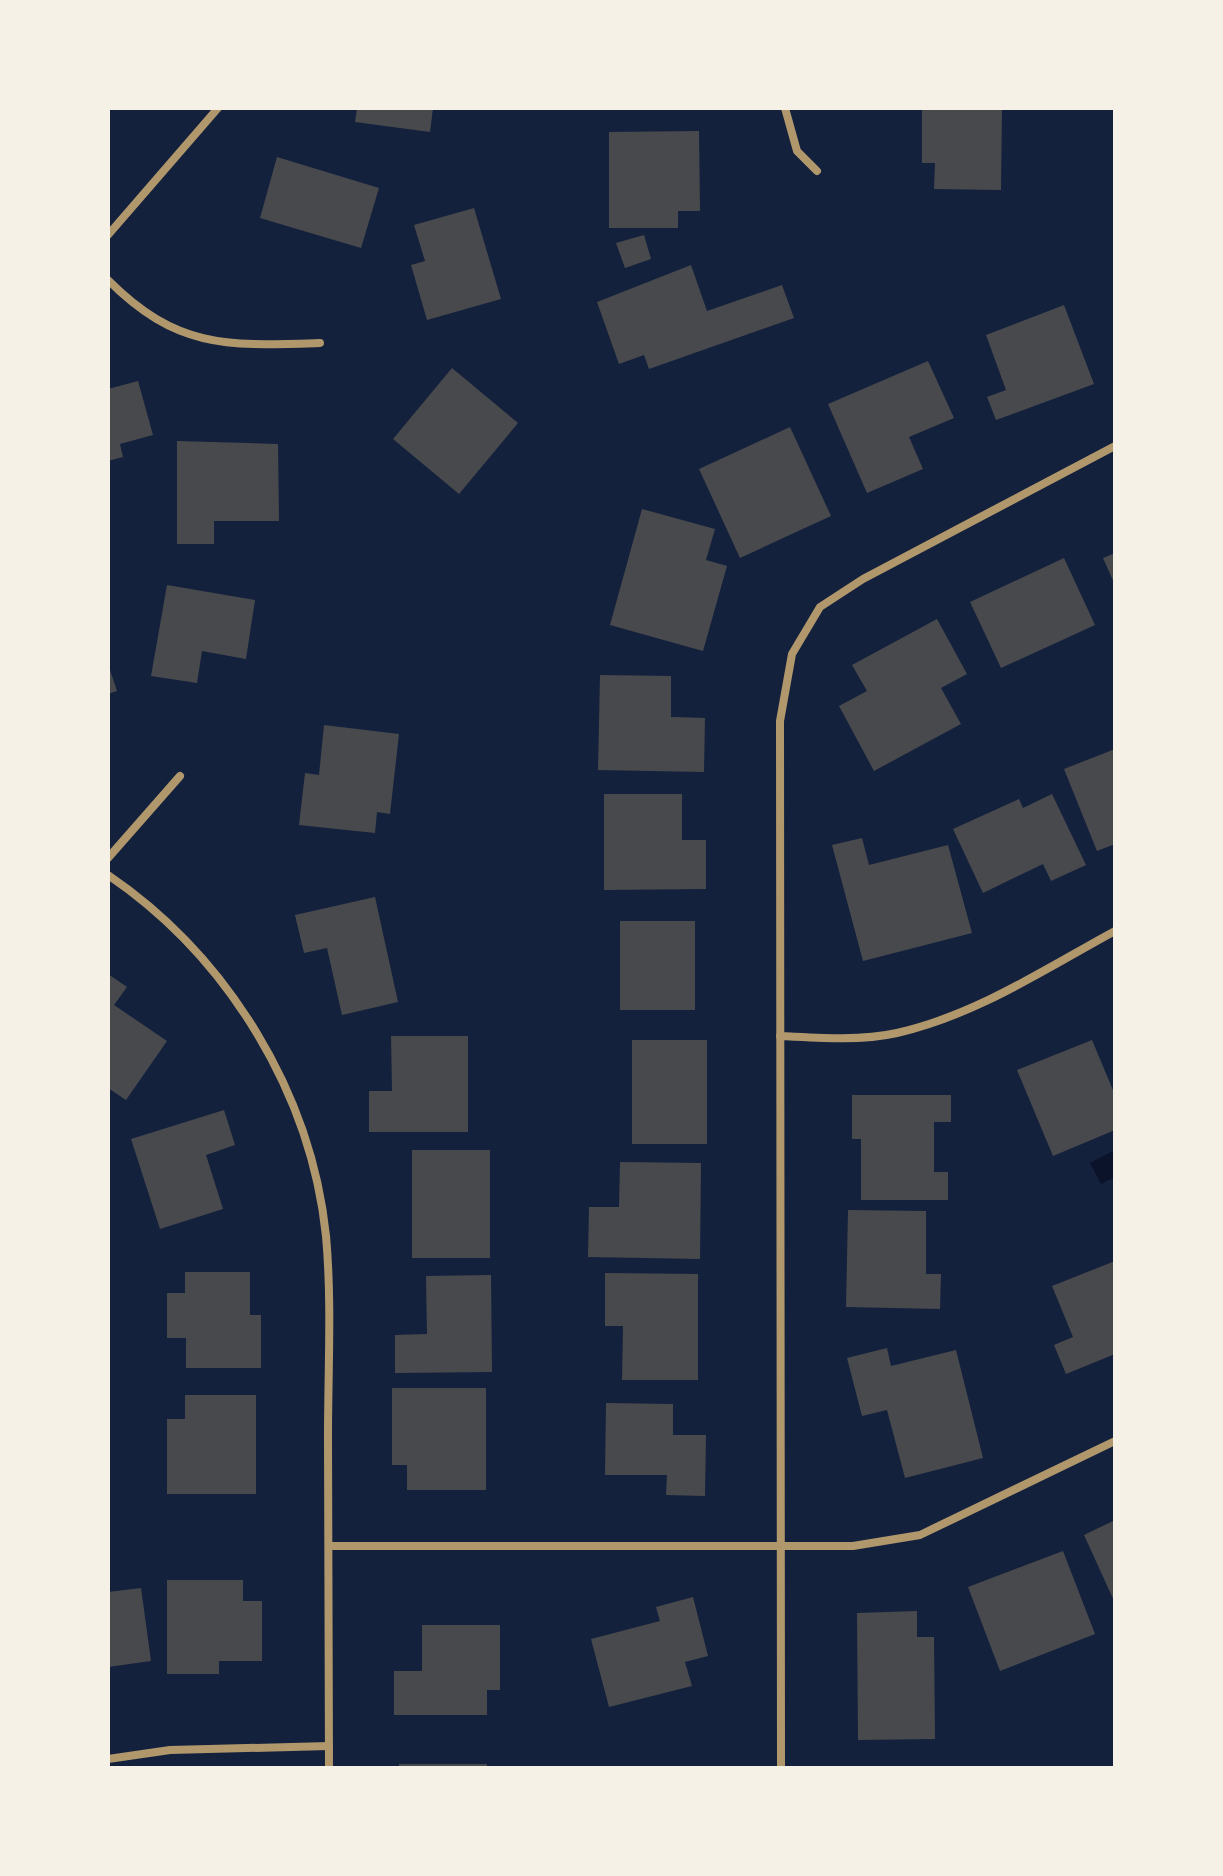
<svg xmlns="http://www.w3.org/2000/svg" width="1223" height="1876" viewBox="0 0 1223 1876" font-family="'Times New Roman',serif">
<style>
.water{fill:#0b132b}
.building{fill:#48494c}
.lines{fill:none;stroke-linecap:round;stroke-linejoin:round}
.minor{stroke:#b1986c;stroke-width:8}
</style>
<rect width="100%" height="100%" fill="#14213d"/>
<polygon class="water" points="1115,1150 1115,1177 1101,1184 1090,1163"/>
<g class="building">
<polygon points="357,108 433,108 430,132 355,122"/>
<polygon points="922,108 1002,108 1001,190 934,189 935,163 922,163"/>
<polygon points="699,131 700,211 678,211 678,228 609,228 609,132"/>
<polygon points="277,157 379,188 361,248 260,218"/>
<polygon points="474,208 501,299 427,320 411,265 425,261 414,225"/>
<polygon points="644,235 651,259 625,268 616,243"/>
<polygon points="691,265 707,311 782,285 794,318 649,369 644,355 619,364 597,302"/>
<polygon points="1064,305 1094,384 996,420 987,397 1006,390 986,335"/>
<polygon points="928,361 954,418 909,437 923,469 867,493 828,404"/>
<polygon points="452,368 518,423 459,494 393,439"/>
<polygon points="138,381 153,435 120,444 123,457 108,461 108,389"/>
<polygon points="790,427 831,516 740,558 699,469"/>
<polygon points="177,441 278,444 279,521 214,521 214,544 177,544"/>
<polygon points="642,509 715,529 706,560 727,566 703,651 610,625"/>
<polygon points="1115,553 1115,585 1103,558"/>
<polygon points="1064,558 1095,625 1001,668 970,602"/>
<polygon points="167,585 255,600 246,659 202,651 197,683 151,676"/>
<polygon points="937,619 967,674 941,688 961,724 874,771 839,706 867,691 852,665"/>
<polygon points="108,664 117,691 108,694"/>
<polygon points="600,675 671,676 671,717 705,718 704,772 598,770"/>
<polygon points="324,725 399,734 390,814 377,812 375,833 299,825 305,773 319,775"/>
<polygon points="1115,749 1115,844 1097,851 1064,769"/>
<polygon points="604,794 682,794 682,840 706,840 706,889 604,890"/>
<polygon points="1052,794 1086,865 1051,881 1043,864 983,893 953,829 1019,799 1023,808"/>
<polygon points="862,838 869,865 948,845 972,933 863,961 832,845"/>
<polygon points="375,897 398,1002 342,1015 327,948 304,953 295,915"/>
<rect x="620" y="921" width="75" height="89"/>
<polygon points="108,974 127,987 114,1005 167,1041 126,1100 108,1088"/>
<polygon points="391,1036 468,1036 468,1132 369,1132 369,1091 392,1091"/>
<rect x="632" y="1040" width="75" height="104"/>
<polygon points="1092,1040 1115,1095 1115,1130 1053,1156 1017,1070"/>
<polygon points="852,1095 951,1095 951,1122 934,1122 934,1172 948,1172 948,1200 861,1200 861,1139 852,1139"/>
<polygon points="224,1110 235,1145 206,1155 223,1209 160,1229 131,1139"/>
<rect x="412" y="1150" width="78" height="108"/>
<polygon points="620,1162 701,1163 700,1259 588,1257 589,1207 619,1207"/>
<polygon points="848,1210 926,1211 926,1274 941,1274 940,1309 846,1307"/>
<polygon points="1115,1261 1115,1354 1066,1374 1054,1345 1073,1337 1052,1286"/>
<polygon points="185,1272 250,1272 250,1315 261,1315 261,1368 186,1368 186,1338 167,1338 167,1293 185,1293"/>
<polygon points="605,1273 698,1274 698,1380 622,1380 623,1326 605,1326"/>
<polygon points="491,1275 492,1372 395,1373 395,1335 427,1334 426,1276"/>
<polygon points="887,1348 891,1366 956,1350 983,1458 905,1478 887,1410 862,1416 847,1358"/>
<polygon points="392,1388 486,1388 486,1490 407,1490 407,1465 392,1465"/>
<polygon points="185,1395 256,1395 256,1494 167,1494 167,1419 185,1419"/>
<polygon points="606,1403 673,1404 673,1435 706,1435 705,1496 666,1495 667,1475 605,1475"/>
<polygon points="1115,1520 1115,1603 1084,1535"/>
<polygon points="1063,1551 1095,1634 1000,1671 968,1587"/>
<polygon points="167,1580 243,1580 243,1601 262,1601 262,1661 219,1661 219,1674 167,1674"/>
<polygon points="141,1588 151,1661 108,1667 108,1592"/>
<polygon points="693,1597 708,1656 685,1662 692,1686 609,1707 591,1639 660,1621 656,1607"/>
<polygon points="917,1611 917,1637 934,1637 935,1739 858,1740 857,1613"/>
<polygon points="422,1625 500,1625 500,1690 487,1690 487,1715 394,1715 394,1671 422,1671"/>
<rect x="399" y="1764" width="88" height="4"/>
</g>
<g class="lines">
<g class="minor">
<polyline points="785,108 797,151 817,171"/>
<polyline points="108,235 218,108"/>
<path d="M108,280C177,349 227,346 320,343"/>
<polyline points="108,858 180,776"/>
<path d="M108,875C227,956 311,1092 326,1236C332,1302 328,1370 328,1436C329,1546 329,1657 329,1768"/>
<path d="M780,1036C817,1038 861,1041 897,1033C976,1015 1045,969 1115,931"/>
<polyline points="329,1546 853,1546 920,1535 1115,1441"/>
<polyline points="108,1759 170,1750 329,1746"/>
<polyline points="781,1768 780,721 792,654 820,607 863,579 1115,446"/>
</g>
</g>
<rect width="1223" height="1876" fill="none" stroke="#f6f1e7" stroke-width="220"/>
</svg>
